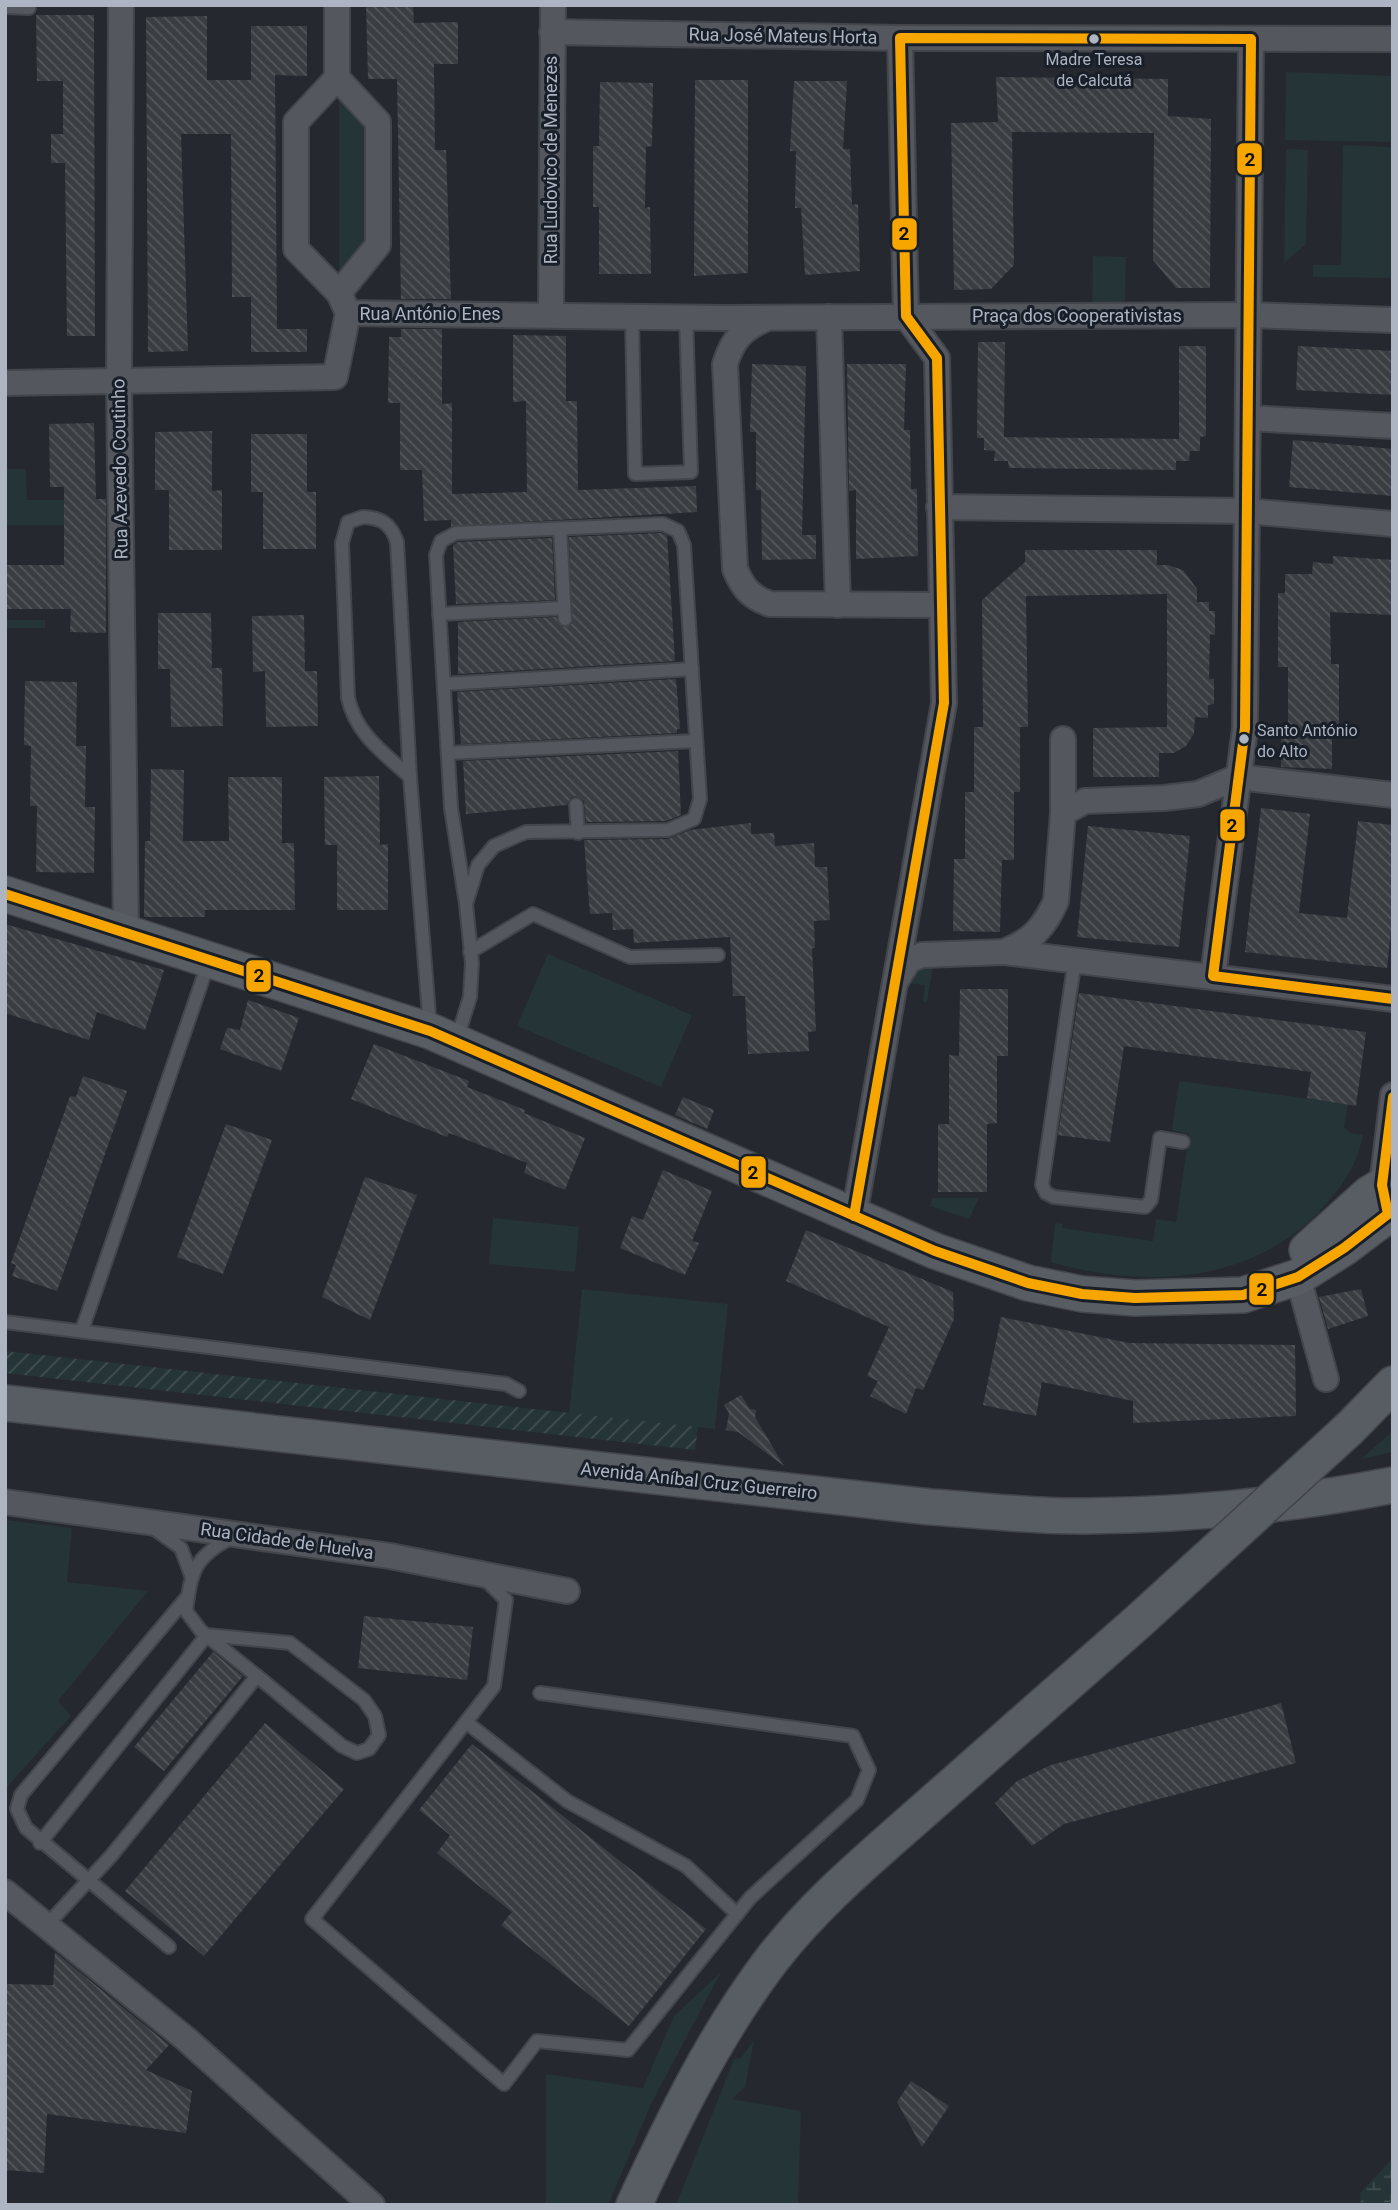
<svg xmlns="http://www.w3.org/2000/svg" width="1398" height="2210" viewBox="0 0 1398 2210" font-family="Roboto,sans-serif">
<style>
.green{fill:#253436}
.wetland{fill:url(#wetland-marsh)}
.garden{fill:url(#garden-furrows)}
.building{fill:url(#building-back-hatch)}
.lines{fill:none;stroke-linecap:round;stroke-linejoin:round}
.lane-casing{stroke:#42454a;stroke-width:16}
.street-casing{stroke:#42454a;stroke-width:28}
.secondary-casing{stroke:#42454a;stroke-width:38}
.lane{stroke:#54575e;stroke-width:12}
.street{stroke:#54575e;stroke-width:24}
.secondary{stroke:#585c63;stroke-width:35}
.secondary-bridge-casing{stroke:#42454a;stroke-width:38;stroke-linecap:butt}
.secondary-bridge{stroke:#585c63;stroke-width:35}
.bus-1-casing{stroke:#191f29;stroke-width:16}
.bus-1{stroke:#f7a600;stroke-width:10}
.bus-dot{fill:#adb4c2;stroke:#191f29;stroke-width:2.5}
.labels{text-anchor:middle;stroke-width:6;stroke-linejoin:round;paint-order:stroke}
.bus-label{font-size:16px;fill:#adb4c2;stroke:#191f29}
.street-label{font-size:18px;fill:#adb4c2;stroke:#191f29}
.line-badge{stroke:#191f29;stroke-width:2.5}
.pale-badge-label{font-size:19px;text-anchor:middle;font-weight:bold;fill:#111}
</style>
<defs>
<pattern id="wetland-marsh" width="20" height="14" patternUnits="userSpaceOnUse" patternTransform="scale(1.75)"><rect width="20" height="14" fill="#253436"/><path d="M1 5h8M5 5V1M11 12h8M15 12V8" fill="none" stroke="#424f51"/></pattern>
<pattern id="garden-furrows" width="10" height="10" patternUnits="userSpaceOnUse" patternTransform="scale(1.75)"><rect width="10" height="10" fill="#253436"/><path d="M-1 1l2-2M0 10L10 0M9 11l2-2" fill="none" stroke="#424f51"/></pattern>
<pattern id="building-back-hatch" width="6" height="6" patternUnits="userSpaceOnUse" patternTransform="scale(1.75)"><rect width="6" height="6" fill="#3a3e43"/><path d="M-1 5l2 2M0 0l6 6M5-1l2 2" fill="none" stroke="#54585c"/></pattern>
</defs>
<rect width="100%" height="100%" fill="#25292f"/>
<g class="green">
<polygon points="1286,72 1393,76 1393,142 1285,140"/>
<polygon points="339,94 368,124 367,243 339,275"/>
<polygon points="1343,145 1393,147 1393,278 1313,277 1313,265 1341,265"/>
<polygon points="1286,149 1308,150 1306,244 1284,263"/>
<polygon points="1093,256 1126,257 1125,304 1092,303"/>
<polygon points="5,469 26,469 27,500 64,500 64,525 5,525"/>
<rect x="5" y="620" width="40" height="8"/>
<polygon points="548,954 692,1015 661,1087 517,1026"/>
<polygon points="934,961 927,1002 923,1001 925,985 907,983 909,972"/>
<path d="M1179,1081L1348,1104L1344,1127L1350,1133L1363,1135C1357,1167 1341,1188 1319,1212C1249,1284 1142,1289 1051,1262L1055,1223L1062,1224V1228L1153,1241L1156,1219L1176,1222L1189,1134L1172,1130Z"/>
<polygon points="932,1198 979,1198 969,1219 930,1206"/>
<polygon points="493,1218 579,1227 575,1272 489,1264"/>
<polygon points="582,1289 728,1304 715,1429 569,1414"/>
<polygon points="1393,1431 1393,1452 1361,1459"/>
<polygon points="5,1520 72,1528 67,1582 148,1591 58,1701 71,1716 5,1789"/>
<polygon points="721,1972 652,2102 608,2205 546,2205 546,2074 643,2088 674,2016"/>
<polygon points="754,2040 745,2087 732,2099 801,2111 798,2205 676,2205 734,2059 741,2058"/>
</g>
<polygon class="wetland" points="1393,2158 1393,2205 1361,2205 1360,2193"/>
<polygon class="garden" points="5,1351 698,1427 695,1450 5,1373"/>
<g class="building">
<polygon points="366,5 413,5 414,23 458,22 458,64 434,64 435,150 446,150 451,299 401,299 397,79 368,79"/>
<polygon points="36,15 94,15 95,336 67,336 65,163 51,163 51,134 63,134 63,81 37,81"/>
<polygon points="207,16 207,80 251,80 251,26 307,26 307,76 275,75 277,329 307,329 307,352 251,352 251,297 232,297 231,134 181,134 188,351 148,352 146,17"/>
<polygon points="996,77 1168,79 1168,116 1211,119 1210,288 1176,288 1153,260 1154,133 1012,132 1014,265 991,289 954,290 951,123 998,122"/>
<polygon points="695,80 748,80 748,273 694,276"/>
<polygon points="794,81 847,81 843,149 850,149 852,205 858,204 860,271 805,275 801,208 795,208 796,151 790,151"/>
<polygon points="600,82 653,83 652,146 646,147 645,208 650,207 651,274 599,274 599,207 593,207 593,146 599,146"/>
<polygon points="401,329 442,329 442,404 452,403 452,494 527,492 526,401 513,402 513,335 566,336 566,401 577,401 578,490 696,486 697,512 451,526 451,520 424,521 422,470 400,470 400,403 388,403 389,337 401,337"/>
<polygon points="978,342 1005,342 1004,437 1179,439 1179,346 1206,346 1206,436 1200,437 1200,451 1190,451 1189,461 1176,461 1176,470 1009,468 1008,461 994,461 995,451 984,450 984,438 977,438"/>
<polygon points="1298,346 1393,351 1393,395 1296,390"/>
<polygon points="752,364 806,366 802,535 816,535 816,559 762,560 761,490 756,490 756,432 750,432"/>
<polygon points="847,364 906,364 904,430 910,430 911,489 917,489 918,556 856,559 856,490 849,491"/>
<polygon points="94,423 96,499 106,499 106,633 70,632 71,609 5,609 5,565 64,565 64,487 50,487 49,424"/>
<polygon points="212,431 212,491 222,490 222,550 169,550 169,490 155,490 155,432"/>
<polygon points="251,434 307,434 307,492 316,492 316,549 263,549 263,492 251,492"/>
<polygon points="1293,440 1393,449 1393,496 1289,487"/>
<polygon points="661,533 667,535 675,661 458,674 458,622 556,617 562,627 572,624 569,537"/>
<polygon points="552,538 555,600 456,604 453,545 458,542"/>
<polygon points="1025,550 1157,550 1157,565 1168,565 1183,570 1197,589 1197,602 1209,602 1209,611 1215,611 1215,635 1210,634 1209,679 1214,679 1214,704 1208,705 1208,718 1195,717 1194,733 1186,746 1174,753 1159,753 1159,777 1093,777 1093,728 1167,727 1167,594 1026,596 1028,727 1020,727 1020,792 1014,792 1014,860 1002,860 1000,932 953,931 954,859 965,859 965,792 974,792 974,727 983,727 982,600 1025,562"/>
<polygon points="1333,556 1393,560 1393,615 1330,612 1331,664 1339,664 1339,732 1332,732 1332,769 1281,767 1281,730 1288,730 1288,667 1278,667 1278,593 1285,593 1285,574 1312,574 1313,562 1333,564"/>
<polygon points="158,613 211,613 212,668 222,668 223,726 171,727 170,669 158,669"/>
<polygon points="304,615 305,671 317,671 318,726 266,727 265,671 253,672 252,616"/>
<polygon points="676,679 680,729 677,729 677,733 461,744 457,692"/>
<polygon points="25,681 77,682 76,746 86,746 85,807 95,807 94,873 36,872 37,806 30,806 31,746 24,745"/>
<polygon points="678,751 681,815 666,821 586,822 584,801 576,796 571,798 567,805 466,814 463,761"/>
<polygon points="151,769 184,770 183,841 229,841 228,777 282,777 282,843 294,843 295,910 205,910 205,917 144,917 145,841 150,841"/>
<polygon points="379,776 380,845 388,844 388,910 337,910 337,845 325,845 324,777"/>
<polygon points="1261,808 1310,814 1299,913 1347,918 1358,821 1393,825 1393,914 1387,968 1245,952"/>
<polygon points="751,823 751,834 774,833 775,846 814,843 815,867 827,867 830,920 814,921 815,948 812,948 816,1031 808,1032 809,1051 748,1054 745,996 733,996 730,937 634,943 633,929 613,930 612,913 590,914 584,840 668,839 690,830"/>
<polygon points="1088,826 1190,836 1179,947 1077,937"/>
<polygon points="5,924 164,970 145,1030 97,1012 89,1040 5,1013"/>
<polygon points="960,989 1008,989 1008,1056 997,1056 997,1123 987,1124 987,1192 938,1192 938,1124 949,1124 949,1055 959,1056"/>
<polygon points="1079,993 1366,1032 1356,1106 1307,1098 1311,1072 1124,1046 1110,1142 1058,1135"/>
<polygon points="248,1000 299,1018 281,1071 220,1049 227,1028 240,1030"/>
<polygon points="374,1044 469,1081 467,1087 525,1110 524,1113 585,1138 565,1190 524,1173 527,1163 449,1133 447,1137 351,1099"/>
<polygon points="83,1076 127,1091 57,1291 12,1276 16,1265 11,1263 70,1096 76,1097"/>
<polygon points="683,1097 714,1110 707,1129 675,1115"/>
<polygon points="226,1124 272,1140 223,1274 177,1257"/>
<polygon points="663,1170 712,1191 692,1241 699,1243 685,1275 620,1248 632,1216 643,1220"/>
<polygon points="365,1177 417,1195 370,1320 322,1297"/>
<polygon points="806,1230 953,1292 954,1319 923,1390 916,1388 906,1414 870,1396 878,1381 867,1376 889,1327 786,1281"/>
<polygon points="1361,1289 1368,1316 1328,1329 1319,1297"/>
<polygon points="1001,1317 1129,1343 1295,1345 1296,1416 1133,1423 1133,1401 1042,1382 1036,1416 983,1405"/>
<polygon points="741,1395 750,1409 756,1410 755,1417 784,1466 738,1432 726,1430 729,1413 724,1405"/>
<polygon points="364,1616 473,1627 467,1680 358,1668"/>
<polygon points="213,1652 243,1676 164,1771 134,1747"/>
<polygon points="1281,1703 1296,1763 1064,1824 1032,1846 995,1803 1017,1781 1051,1765"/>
<polygon points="265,1723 344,1789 204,1956 125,1891"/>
<polygon points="472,1744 706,1929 629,2026 501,1925 512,1912 437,1853 450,1835 419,1810"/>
<polygon points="55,1952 169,2045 146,2070 192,2091 186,2133 47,2114 44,2173 5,2170 5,1984 53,1985"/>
<polygon points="911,2081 949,2106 922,2147 897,2102"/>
</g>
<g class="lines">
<defs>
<g id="lane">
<polyline points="5,7 29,8"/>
<polyline points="632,316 635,474 691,472 686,316"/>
<path d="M363,517C382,518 391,524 397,542L410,777C384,753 356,734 348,698L342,543L348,522Z"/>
<polyline points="560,529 565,619"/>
<polyline points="439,614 564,608"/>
<polyline points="444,684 692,669"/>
<polyline points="448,753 696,741"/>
<polyline points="410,777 430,1027"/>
<polyline points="576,805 578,833"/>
<polyline points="470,952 533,914 630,957 718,955"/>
<polyline points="1075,959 1042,1185 1046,1193 1054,1197 1145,1207 1151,1200 1160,1138 1183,1142"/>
<polyline points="456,1042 470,997 472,963 466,904 478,865 494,846 526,832 668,830 694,819 700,799 684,545 678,531 663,524 456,533 441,541 436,555 451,808 466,904"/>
<polyline points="5,1322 506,1384 519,1391"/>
<polyline points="82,1330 209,961"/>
<polyline points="156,1530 181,1548 191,1575"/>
<polyline points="485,1579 506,1600 494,1686 312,1919 504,2084 537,2041 628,2050 750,1898 857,1800 869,1770 853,1736 540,1693"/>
<polyline points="466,1722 567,1801 686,1866 737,1914"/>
<polyline points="40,1843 207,1635 290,1643 364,1700 375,1716 379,1735 369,1749 357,1753 342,1746 257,1676"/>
<path d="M47,1925L111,1856L257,1676L201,1631L186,1611C191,1572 194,1557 231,1538"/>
<polyline points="169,1947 26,1828 17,1809 21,1795 188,1596"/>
</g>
<g id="street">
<polyline points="121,5 119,382 126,932"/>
<polyline points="552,32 900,38 1393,39"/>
<polyline points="337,78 296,122 296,249 339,293 348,313"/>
<polyline points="337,78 378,122 378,245 339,293"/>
<polyline points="337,78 337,5"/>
<polyline points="348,313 724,318 1249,315 1393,320"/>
<polyline points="551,314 553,5"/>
<polyline points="829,317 838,605"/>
<path d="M767,318C743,329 733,338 725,364L735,569C743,588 750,597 770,604L942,605"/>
<polyline points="5,383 335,377 348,313"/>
<polyline points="1248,418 1393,426"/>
<polyline points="939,507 1247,511 1393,524"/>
<polyline points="1063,813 1063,739"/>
<path d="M1006,951C1032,941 1045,926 1056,901L1063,813L1085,801L1164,798L1198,794L1238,777L1393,795"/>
<polyline points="1213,976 1245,728 1251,39"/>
<polyline points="896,981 909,960 922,955 1004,952 1393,999"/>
<polyline points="1384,1195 1382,1185 1393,1095"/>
<polyline points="854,1216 944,703 937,358 906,316 900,38"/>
<polyline points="1298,1277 1326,1379"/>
<polyline points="5,1502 390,1556 567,1591"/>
<polyline points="5,1892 186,2039 372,2205"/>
</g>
<g id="secondary">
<polyline points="5,894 430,1031 935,1251 1028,1283 1082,1294 1135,1298 1243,1295 1298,1277 1344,1248 1393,1211"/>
<polyline points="1307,1250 1369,1194 1393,1179"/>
<path d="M5,1403L930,1507C981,1510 1034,1517 1085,1516C1189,1515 1291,1505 1393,1485"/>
<polyline points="1350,1428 1393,1384"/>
<path d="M634,2205C673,2121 714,2036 770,1962C811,1908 864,1863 914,1819"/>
</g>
</defs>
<use href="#lane" class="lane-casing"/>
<use href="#street" class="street-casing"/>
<use href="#secondary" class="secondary-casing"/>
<use href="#lane" class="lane"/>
<use href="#street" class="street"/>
<use href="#secondary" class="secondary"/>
<defs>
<polyline id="secondary-bridge" points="914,1819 1140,1620 1350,1428"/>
</defs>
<use href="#secondary-bridge" class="secondary-bridge-casing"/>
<use href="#secondary-bridge" class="secondary-bridge"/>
<defs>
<g id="bus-1">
<polyline points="5,894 430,1031 935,1251 1028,1283 1082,1294 1135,1298 1243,1295 1298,1277 1344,1248 1388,1214 1382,1185 1393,1097"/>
<polyline points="854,1216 944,703 937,358 906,316 900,38 1251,39 1245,728 1213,976 1393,999"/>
</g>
</defs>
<use href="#bus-1" class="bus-1-casing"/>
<use href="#bus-1" class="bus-1"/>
</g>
<g class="bus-dot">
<circle cx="1094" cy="39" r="6"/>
<circle cx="1244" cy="739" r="6"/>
</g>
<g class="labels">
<g class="bus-label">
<text x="1094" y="65">Madre Teresa<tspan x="1094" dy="21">de Calcutá</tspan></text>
<text x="1257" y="736" text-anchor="start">Santo António<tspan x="1257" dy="21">do Alto</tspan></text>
</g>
<g class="street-label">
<text transform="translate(783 36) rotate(1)" y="6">Rua José Mateus Horta</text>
<text transform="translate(551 160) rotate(-90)" y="6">Rua Ludovico de Menezes</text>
<text x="430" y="320">Rua António Enes</text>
<text x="1077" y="322">Praça dos Cooperativistas</text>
<text transform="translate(120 469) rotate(-91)" y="6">Rua Azevedo Coutinho</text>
<text transform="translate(699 1481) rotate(6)" y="6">Avenida Aníbal Cruz Guerreiro</text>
<text transform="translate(287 1541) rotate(8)" y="6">Rua Cidade de Huelva</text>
</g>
</g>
<g class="line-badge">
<rect x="1236" y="142" width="27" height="34" rx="7" fill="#f7a600"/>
<rect x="891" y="217" width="27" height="34" rx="7" fill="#f7a600"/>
<rect x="1219" y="808" width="27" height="34" rx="7" fill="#f7a600"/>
<rect x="245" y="959" width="27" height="34" rx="7" fill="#f7a600"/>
<rect x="740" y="1155" width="27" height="34" rx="7" fill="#f7a600"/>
<rect x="1248" y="1272" width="27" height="34" rx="7" fill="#f7a600"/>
</g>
<g class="pale-badge-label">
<text x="1250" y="166">2</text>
<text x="904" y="240">2</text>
<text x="1232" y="832">2</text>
<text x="259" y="982">2</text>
<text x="753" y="1179">2</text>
<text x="1262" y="1296">2</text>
</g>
<rect width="1398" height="2210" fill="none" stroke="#adb4c2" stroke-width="14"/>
</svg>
